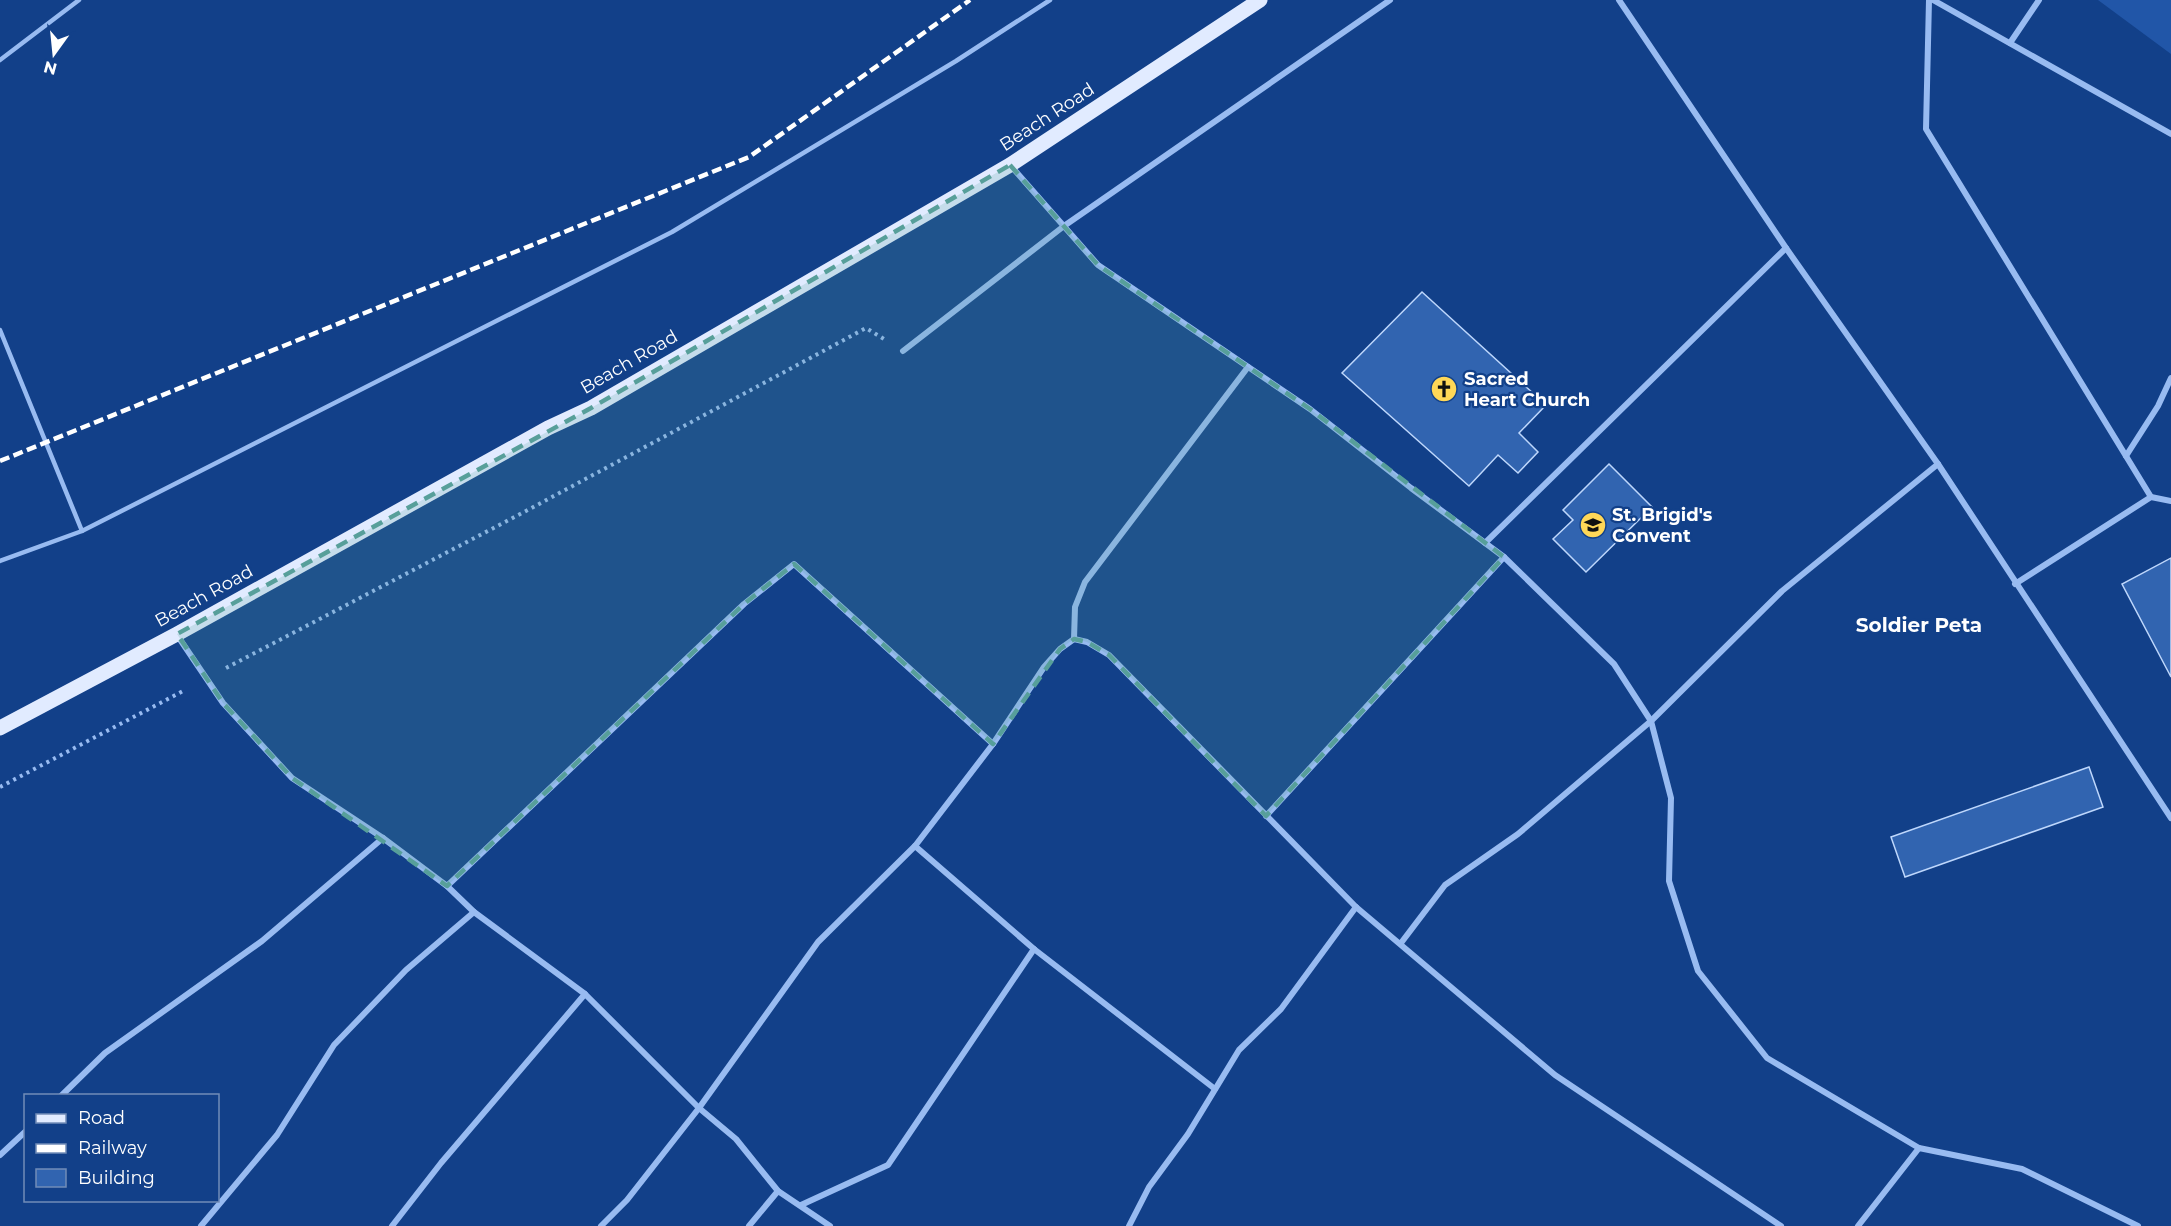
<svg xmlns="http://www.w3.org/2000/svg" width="2171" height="1226" viewBox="0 0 2171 1226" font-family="Montserrat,sans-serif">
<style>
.green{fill:#2156a8}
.building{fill:#3164b0;stroke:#bed7fc;stroke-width:1.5}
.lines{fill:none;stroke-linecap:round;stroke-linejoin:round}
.path{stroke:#98bbf1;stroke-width:4;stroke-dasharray:3 4.5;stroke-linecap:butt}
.service{stroke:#98bbf1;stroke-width:4.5}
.minor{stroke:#98bbf1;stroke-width:6}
.primary{stroke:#e1ebff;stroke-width:15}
.rail{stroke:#fff;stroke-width:4.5;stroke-dasharray:10 4.5;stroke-linecap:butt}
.marked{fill:#579f9a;fill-opacity:0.2;stroke:#579f9a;stroke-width:4.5;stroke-dasharray:12 8;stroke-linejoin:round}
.labels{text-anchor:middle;stroke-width:4.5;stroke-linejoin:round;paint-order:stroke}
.street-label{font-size:18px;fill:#fff;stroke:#124089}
.poi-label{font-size:18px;font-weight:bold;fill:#fff;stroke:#124089;text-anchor:start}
.neighbourhood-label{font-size:20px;font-weight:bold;fill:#fff;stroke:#124089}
</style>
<rect width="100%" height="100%" fill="#124089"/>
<polygon class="green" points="2098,0 2171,0 2171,54"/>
<g class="building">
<polygon points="1422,292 1546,405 1519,433 1538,452 1518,473 1498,455 1469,486 1342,373"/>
<polygon points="1609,464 1652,507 1586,572 1553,539 1573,520 1563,510"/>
<polygon points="2171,558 2171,677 2122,584"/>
<polygon points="2089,767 2103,807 1905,877 1891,837"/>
</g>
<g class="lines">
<g class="path">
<polyline points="226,668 526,511 866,328 884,339"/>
<polyline points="0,787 185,690"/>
</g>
<g class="service">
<polyline points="0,60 79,0"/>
<polyline points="0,330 82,531"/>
<polyline points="0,561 82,531 672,232 956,61 1050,0"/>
</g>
<g class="minor">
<polyline points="1619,0 1786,248 1938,464 2171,818"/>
<polyline points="1929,0 1926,129 2151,497"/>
<polyline points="1933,0 2171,134"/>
<polyline points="2010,43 2039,0"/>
<polyline points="1011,166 1098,265 1310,409 1411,488 1504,557 1614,664 1651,721 1671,798 1669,881 1698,971 1767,1058 1919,1148"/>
<polyline points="903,351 1064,226 1390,0"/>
<polyline points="2126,456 2158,406 2171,378"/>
<polyline points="1485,543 1786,248"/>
<polyline points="2015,584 2151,497 2171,501"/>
<polyline points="177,635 223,703 292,778 383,838 447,886 474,912 585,994 699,1108 736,1139 778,1191 830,1226"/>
<polyline points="1074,639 1075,607 1085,582 1248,367"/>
<polyline points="1266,816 1504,557"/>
<polyline points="915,846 1034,949 1215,1089"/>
<polyline points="447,886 744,604 794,564 993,744"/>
<polyline points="1401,943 1445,885 1518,834 1651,721 1782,591 1938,464"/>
<polyline points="61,1096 105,1053 262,941 383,838"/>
<polyline points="0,1155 26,1131"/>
<polyline points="801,1205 888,1165 1034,949"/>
<polyline points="201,1226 277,1135 334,1045 406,970 474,912"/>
<polyline points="392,1226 441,1163 585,994"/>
<polyline points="601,1226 627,1200 699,1108 818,942 915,846 993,744 1044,667 1060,649 1074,639 1087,642 1109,655 1356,907 1555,1075 1781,1226"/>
<polyline points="749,1226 778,1191"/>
<polyline points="1129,1226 1149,1187 1188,1134 1239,1050 1281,1009 1356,907"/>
<polyline points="1858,1226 1919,1148 2022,1169 2138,1226"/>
</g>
<polyline class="primary" points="0,728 177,634 548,428 591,408 1010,165 1260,0"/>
<polyline class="rail" points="0,461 749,157 970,0"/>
</g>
<path class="marked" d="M1010,165L1098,265L1310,409L1504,557L1266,816L1109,655L1087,642L1074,639L1060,649L993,744L794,564L744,604L447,886L292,778L223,703L177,634L591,408Z"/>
<defs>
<symbol id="church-disc" viewBox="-11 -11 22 22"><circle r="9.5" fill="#ffd757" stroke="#124089"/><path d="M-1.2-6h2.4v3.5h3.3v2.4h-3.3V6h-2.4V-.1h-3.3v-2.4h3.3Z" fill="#111"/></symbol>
<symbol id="school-disc" viewBox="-11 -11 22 22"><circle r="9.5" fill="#ffd757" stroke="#124089"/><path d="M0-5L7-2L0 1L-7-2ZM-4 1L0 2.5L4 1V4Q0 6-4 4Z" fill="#111"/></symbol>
</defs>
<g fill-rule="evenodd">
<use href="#church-disc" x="1429" y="374" width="30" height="30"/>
<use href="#school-disc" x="1578" y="510" width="30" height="30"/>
</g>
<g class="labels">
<g class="street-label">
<text transform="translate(1047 117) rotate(-33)" y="6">Beach Road</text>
<text transform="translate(629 362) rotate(-30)" y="6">Beach Road</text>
<text transform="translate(204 596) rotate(-29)" y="6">Beach Road</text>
</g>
<g class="poi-label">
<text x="1464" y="385">Sacred<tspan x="1464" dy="21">Heart Church</tspan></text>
<text x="1612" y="521">St. Brigid's<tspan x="1612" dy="21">Convent</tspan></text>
</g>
<g class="neighbourhood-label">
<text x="1919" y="632">Soldier Peta</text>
</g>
</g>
<rect x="24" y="1094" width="195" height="108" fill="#124089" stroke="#718cb8" stroke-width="1.5"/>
<rect x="36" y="1114" width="30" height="9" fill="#e1ebff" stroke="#718cb8" stroke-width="1.5"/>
<text x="78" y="1124" font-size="18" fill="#ffffff">Road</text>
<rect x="36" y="1144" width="30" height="9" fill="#ffffff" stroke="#718cb8" stroke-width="1.5"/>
<text x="78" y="1154" font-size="18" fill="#ffffff">Railway</text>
<rect x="36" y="1169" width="30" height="18" fill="#3164b0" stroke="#718cb8" stroke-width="1.5"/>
<text x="78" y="1184" font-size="18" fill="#ffffff">Building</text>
<g transform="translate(54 54) rotate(195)" stroke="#124089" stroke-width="4.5" paint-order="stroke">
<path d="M0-4.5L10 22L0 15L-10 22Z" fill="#ffffff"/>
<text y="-9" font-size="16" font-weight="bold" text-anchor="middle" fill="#ffffff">N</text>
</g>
</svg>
